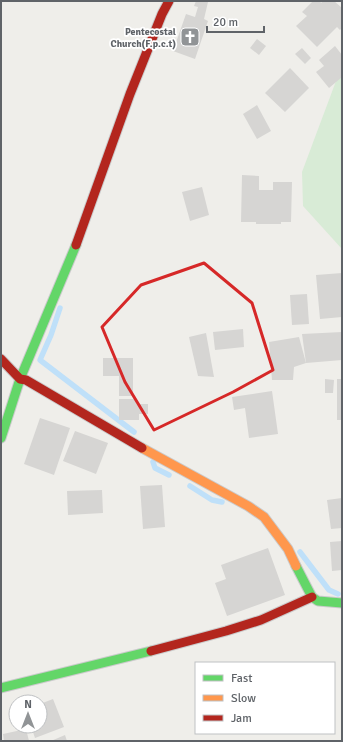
<svg xmlns="http://www.w3.org/2000/svg" width="343" height="742" viewBox="0 0 343 742" font-family="Signika,sans-serif">
<style>
.green{fill:#d8ebd6}
.lines{fill:none;stroke-linecap:round;stroke-linejoin:round}
.stream{stroke:#bfe0f9;stroke-width:5.5}
.building{fill:#d6d5d3}
.fast-casing{stroke:#cacacb;stroke-width:11}
.slow-casing{stroke:#cacacb;stroke-width:11}
.jam-casing{stroke:#cacacb;stroke-width:11}
.fast{stroke:#63d668;stroke-width:9}
.slow{stroke:#ff974d;stroke-width:9}
.jam{stroke:#b3261e;stroke-width:9}
.marked{fill:none;stroke:#d62828;stroke-width:3;stroke-linejoin:round}
.labels{text-anchor:middle;stroke-width:3.5;stroke-linejoin:round;paint-order:stroke}
.poi-label{font-size:10px;font-weight:bold;fill:#5f6368;stroke:#fff;text-anchor:end}
</style>
<rect width="100%" height="100%" fill="#efeeea"/>
<polygon class="green" points="342,65 342,249 303,206 302,172"/>
<g class="lines">
<g class="stream">
<polyline points="60,308 51,335 40,360 134,432"/>
<polyline points="153,462 155,468 169,475"/>
<polyline points="190,486 212,500 222,502"/>
<polyline points="300,552 329,590 338,594"/>
</g>
</g>
<g class="building">
<polygon points="196,1 208,2 204,19 208,21 195,59 173,51 186,14 195,17 198,7 194,6"/>
<polygon points="313,1 320,1 321,3 323,1 334,1 342,8 342,28 340,30 337,27 317,47 296,26 307,16 302,12"/>
<polygon points="257,39 266,46 259,55 250,48"/>
<polygon points="335,46 342,55 342,77 329,88 316,72 324,66 319,60"/>
<polygon points="302,48 311,58 305,64 295,54"/>
<polygon points="290,68 309,88 285,112 265,93"/>
<polygon points="257,105 271,131 257,139 243,114"/>
<polygon points="242,175 259,176 259,190 273,190 273,182 292,182 291,222 281,222 281,224 256,224 256,222 241,222"/>
<polygon points="202,187 209,215 190,221 182,192"/>
<polygon points="342,273 342,317 320,319 316,275"/>
<polygon points="307,294 309,324 292,325 290,295"/>
<polygon points="243,329 244,347 215,350 213,332"/>
<polygon points="342,332 342,360 306,363 302,334"/>
<polygon points="206,333 214,377 198,376 189,337"/>
<polygon points="299,337 306,363 294,367 293,380 272,380 269,342"/>
<polygon points="103,358 133,358 133,396 119,396 119,376 103,376"/>
<polygon points="325,379 334,380 333,393 325,393"/>
<rect x="337" y="379" width="5" height="41"/>
<polygon points="272,391 278,434 249,438 245,408 234,410 232,397"/>
<polygon points="119,399 136,399 136,404 148,404 148,414 139,414 139,420 119,420"/>
<polygon points="40,418 70,428 54,475 24,464"/>
<polygon points="75,431 108,443 96,474 63,461"/>
<polygon points="162,485 165,527 143,529 140,486"/>
<polygon points="102,490 103,513 68,515 67,491"/>
<polygon points="342,498 342,528 331,529 327,500"/>
<polygon points="342,541 342,570 332,571 330,542"/>
<polygon points="268,548 285,595 227,616 215,583 226,579 221,565"/>
<polygon points="53,699 64,727 35,738 31,726 40,726 40,704"/>
<polygon points="26,729 29,741 4,741 3,734"/>
<polygon points="65,735 67,741 51,741"/>
</g>
<g class="lines">
<defs>
<g id="fast">
<polyline points="1,438 20,379 76,245"/>
<polyline points="296,566 312,597 318,601 342,603"/>
<polyline points="1,688 151,651"/>
</g>
<polyline id="slow" points="142,448 248,506 264,517 288,549 296,566"/>
<g id="jam">
<polyline points="76,245 130,94 162,14 169,1"/>
<polyline points="1,359 20,379 26,380 142,448"/>
<polyline points="151,651 226,631 261,620 312,597"/>
</g>
</defs>
<use href="#fast" class="fast-casing"/>
<use href="#slow" class="slow-casing"/>
<use href="#jam" class="jam-casing"/>
<use href="#fast" class="fast"/>
<use href="#slow" class="slow"/>
<use href="#jam" class="jam"/>
</g>
<path class="marked" d="M204,263L252,303L273,370L233,392L154,430L125,382L102,327L141,285Z"/>
<defs>
<symbol id="church-square" viewBox="-11 -11 22 22"><rect x="-9" y="-9" width="18" height="18" rx="4" fill="#919496" stroke="#fff"/><path d="M-1.2-6h2.4v3.5h3.3v2.4h-3.3V6h-2.4V-.1h-3.3v-2.4h3.3Z" fill="#fff"/></symbol>
</defs>
<g fill-rule="evenodd">
<use href="#church-square" x="179" y="26" width="22" height="22"/>
</g>
<g class="labels">
<g class="poi-label">
<text x="176" y="35">Pentecostal<tspan x="176" dy="12">Church(F.p.c.t)</tspan></text>
</g>
</g>
<rect width="343" height="742" fill="none" stroke="#5f6368" stroke-width="4"/>
<rect x="195" y="662" width="140" height="72" fill="#ffffff" stroke="#bfc1c3"/>
<rect x="203" y="675" width="20" height="6" fill="#63d668" stroke="#bfc1c3"/>
<text x="231" y="682" font-size="12" fill="#5f6368">Fast</text>
<rect x="203" y="695" width="20" height="6" fill="#ff974d" stroke="#bfc1c3"/>
<text x="231" y="702" font-size="12" fill="#5f6368">Slow</text>
<rect x="203" y="715" width="20" height="6" fill="#b3261e" stroke="#bfc1c3"/>
<text x="231" y="722" font-size="12" fill="#5f6368">Jam</text>
<g transform="translate(28 714)"><circle r="19" fill="#ffffff" stroke="#bfc1c3"/>
<path d="M0-3L7 15L0 10L-7 15Z" fill="#919496"/>
<text y="-6" font-size="11" font-weight="bold" text-anchor="middle" fill="#5f6368">N</text>
</g>
<path d="M207 26v6h57v-6" fill="none" stroke="#5f6368" stroke-width="2"/>
<text x="213" y="26" font-size="12" fill="#5f6368" stroke="#ffffff" stroke-width="3" paint-order="stroke">20 m</text>
</svg>
